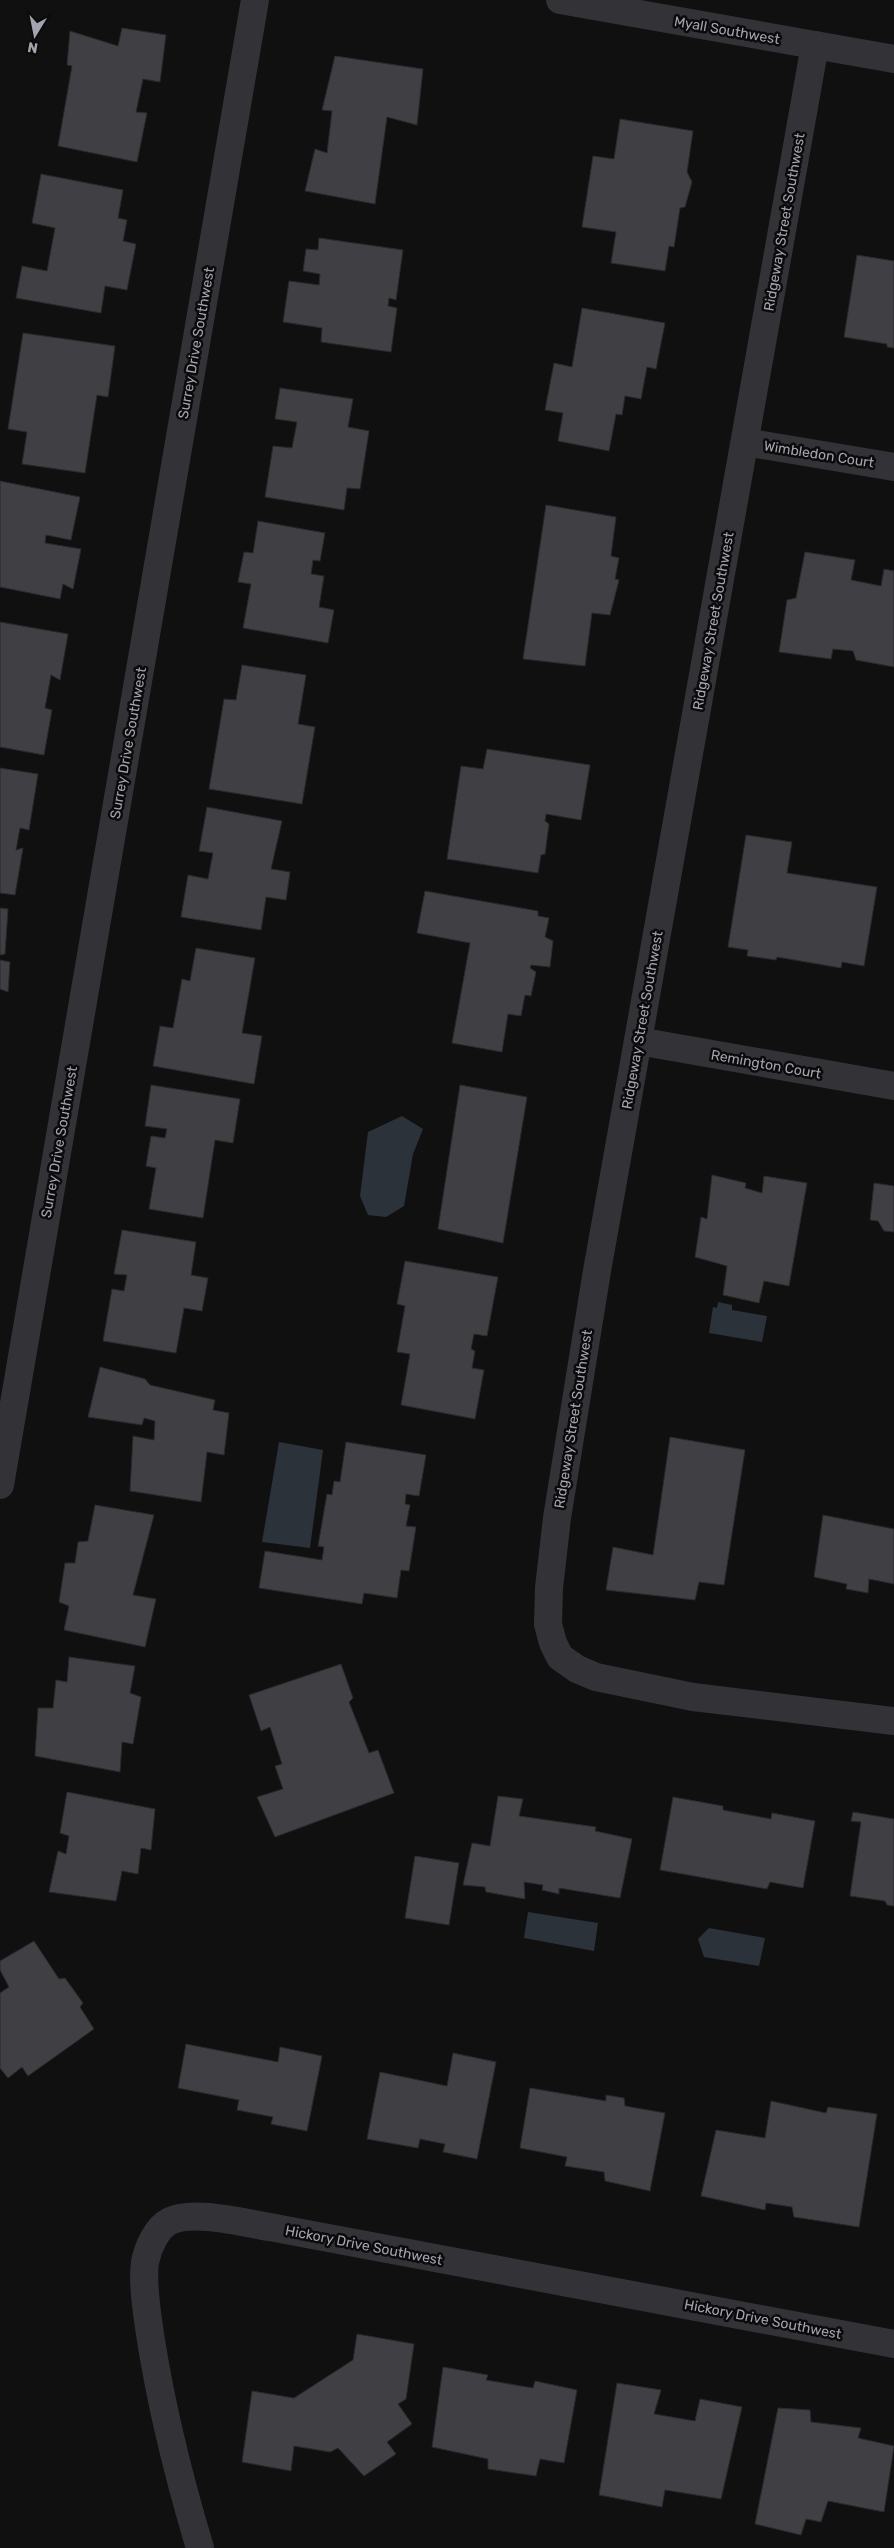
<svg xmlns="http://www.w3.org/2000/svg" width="894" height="2548" viewBox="0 0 894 2548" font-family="Rubik,sans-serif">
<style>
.water{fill:#2c323a}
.building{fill:#3f3f44;stroke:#2a2a2d}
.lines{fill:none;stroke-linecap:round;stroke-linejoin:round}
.minor{stroke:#333337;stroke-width:28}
.labels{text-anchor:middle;stroke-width:5;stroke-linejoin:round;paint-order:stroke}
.street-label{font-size:14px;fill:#a2a4b0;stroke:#0b0b0c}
</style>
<rect width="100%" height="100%" fill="#101011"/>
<g class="water">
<polygon points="402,1116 423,1129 413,1154 404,1206 386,1217 368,1215 360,1196 368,1132"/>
<polygon points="718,1302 732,1305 732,1310 767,1316 762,1342 709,1333 713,1307 717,1308"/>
<polygon points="279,1442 323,1450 310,1548 262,1542"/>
<polygon points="528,1912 598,1923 594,1951 524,1938"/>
<polygon points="709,1928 765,1938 759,1966 704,1957 698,1939"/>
</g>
<g class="building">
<polygon points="122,28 166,35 160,82 143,79 136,112 147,113 137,162 58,146 72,66 67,65 70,31 118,46"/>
<polygon points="335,56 423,69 417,125 387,117 375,204 305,191 315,149 327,153 332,111 322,110"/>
<polygon points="620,119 693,131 687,172 692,182 685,207 680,208 674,247 669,246 665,271 611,263 616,232 582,227 593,156 614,159"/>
<polygon points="41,174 123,190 118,218 127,220 123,241 136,244 127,290 105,286 101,313 16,298 22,266 47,271 55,228 32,223"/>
<polygon points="319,238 403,250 396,300 389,298 388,306 397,308 391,352 321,342 322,328 283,322 289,281 319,285 320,274 303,271 306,249 318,250"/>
<polygon points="857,255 894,261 894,348 887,347 887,344 844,337"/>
<polygon points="582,308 665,323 656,369 647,367 641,399 625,396 622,415 616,414 609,451 558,441 563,413 545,410 554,363 572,367"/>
<polygon points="23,333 115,346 108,397 97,395 85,473 22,464 27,432 8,429"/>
<polygon points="280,388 353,399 348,427 369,431 360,489 347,488 344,510 265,497 273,446 292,448 297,422 275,419"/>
<polygon points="0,481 80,497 71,540 46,535 45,543 81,549 73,589 63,584 60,599 0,587"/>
<polygon points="546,505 616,517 611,556 619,558 615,579 619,580 610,615 592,613 585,666 523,659"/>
<polygon points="258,521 325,533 320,561 313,560 311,574 324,576 319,607 334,610 328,643 243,628 251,584 238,582 244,552 253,553"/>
<polygon points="805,552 855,560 851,580 881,586 884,569 894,571 894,667 856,660 853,651 833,649 831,659 779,652 787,600 796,598"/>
<polygon points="0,622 68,634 60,680 51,675 45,708 52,710 44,755 0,747"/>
<polygon points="242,665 306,675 298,724 315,727 302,804 209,789 224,699 236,700"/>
<polygon points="487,749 590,765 581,820 546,814 545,821 549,824 545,854 541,855 538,873 447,859 461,766 483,769"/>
<polygon points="0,768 38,774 29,830 20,828 16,850 23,848 15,895 0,893"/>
<polygon points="207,807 282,821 271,869 290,872 286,900 266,897 261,930 181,917 188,875 208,879 213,853 199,851"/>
<polygon points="746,835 792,842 787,873 877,887 864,966 842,962 841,968 777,957 776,960 747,956 748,950 728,947"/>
<polygon points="425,891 538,911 538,916 549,918 545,937 553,941 550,967 531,965 530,968 536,972 531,996 525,995 521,1016 508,1014 502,1052 452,1043 470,943 417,933"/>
<polygon points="0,908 8,909 5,954 0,955"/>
<polygon points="196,948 255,958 242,1033 262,1036 254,1084 153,1066 160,1026 173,1028 182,979 190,981"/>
<polygon points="0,960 10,962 8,992 0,989"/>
<polygon points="151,1085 240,1099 233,1143 215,1140 203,1218 149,1209 156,1168 146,1166 151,1136 165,1138 167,1129 145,1126"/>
<polygon points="460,1085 527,1097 503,1243 438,1229"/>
<polygon points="712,1175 746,1183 745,1188 762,1193 764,1176 807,1183 789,1286 764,1281 759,1303 723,1295 727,1266 695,1257 701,1217 707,1219"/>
<polygon points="874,1183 894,1186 894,1232 884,1231 878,1221 870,1220"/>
<polygon points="122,1230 196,1242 191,1275 208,1278 202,1311 184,1308 176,1353 103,1341 112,1289 124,1291 127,1275 114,1274"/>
<polygon points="405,1261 498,1277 487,1336 474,1334 471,1349 475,1351 472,1368 484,1370 475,1419 401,1405 410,1354 397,1352 405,1306 397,1304"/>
<polygon points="100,1367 145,1379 150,1385 215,1400 213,1410 229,1413 224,1455 207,1452 201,1502 130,1491 133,1436 154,1440 155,1421 144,1418 142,1425 88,1417"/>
<polygon points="670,1437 745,1450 724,1585 699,1582 695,1600 606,1590 613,1547 653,1555"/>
<polygon points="346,1442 426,1455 419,1496 406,1494 405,1504 410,1505 406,1526 416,1527 409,1571 401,1570 397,1598 364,1593 362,1604 259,1588 265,1551 322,1560 324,1547 318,1546 327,1494 332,1495 334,1481 340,1482"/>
<polygon points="95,1505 154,1515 133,1595 156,1599 145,1647 64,1630 69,1606 59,1602 65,1563 75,1563 78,1542 88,1541"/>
<polygon points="823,1515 894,1529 894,1584 869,1579 868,1593 846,1589 847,1584 814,1577"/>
<polygon points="69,1657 135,1666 130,1693 141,1697 133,1744 122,1742 120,1772 35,1756 38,1708 53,1708 56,1680 67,1682"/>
<polygon points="341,1664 353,1698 349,1702 369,1753 378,1750 394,1793 275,1837 257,1797 283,1789 275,1766 282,1764 270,1727 261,1731 249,1695"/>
<polygon points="67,1792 155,1809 151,1850 141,1848 138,1874 122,1871 116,1901 49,1892 58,1851 66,1854 69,1836 60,1833"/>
<polygon points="498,1796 523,1799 519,1816 596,1827 595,1831 632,1839 620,1898 559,1888 559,1894 542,1890 543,1885 524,1882 525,1899 486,1892 485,1887 463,1885 472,1843 490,1846"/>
<polygon points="673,1797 723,1806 723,1810 771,1819 772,1813 815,1821 803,1888 770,1882 767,1889 660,1870"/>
<polygon points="853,1812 894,1819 894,1906 887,1905 885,1901 850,1896 861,1822 851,1821"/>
<polygon points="415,1856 459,1863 449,1925 405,1918"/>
<polygon points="34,1941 59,1979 65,1978 83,2003 80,2007 94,2029 28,2076 22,2067 8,2078 0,2068 0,1993 9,1987 0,1970 0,1961"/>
<polygon points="186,2044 278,2062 280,2047 322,2056 307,2131 271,2124 273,2117 237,2110 239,2100 178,2088"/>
<polygon points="453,2053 496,2062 477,2159 443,2152 445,2144 420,2139 418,2148 367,2139 380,2072 447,2086"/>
<polygon points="530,2088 606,2101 606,2095 624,2098 625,2106 665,2113 650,2191 605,2181 604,2172 565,2166 567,2157 520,2148"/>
<polygon points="771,2101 826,2113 828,2107 877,2114 859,2227 794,2217 792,2207 766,2203 765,2210 701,2196 716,2130 765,2138"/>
<polygon points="357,2334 414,2344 406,2399 398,2404 412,2424 387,2442 396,2454 364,2476 338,2448 330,2452 294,2446 291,2471 242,2462 252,2391 294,2398 353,2360"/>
<polygon points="443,2367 488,2375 486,2380 533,2388 535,2381 577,2390 564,2463 540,2459 536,2476 488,2469 488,2459 432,2447"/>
<polygon points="617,2383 661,2390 654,2414 695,2421 700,2399 742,2407 721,2499 665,2490 662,2507 599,2495"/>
<polygon points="778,2408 810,2410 811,2422 861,2428 858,2438 894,2446 884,2512 828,2501 821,2522 806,2519 801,2535 755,2524"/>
</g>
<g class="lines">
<g class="minor">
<polyline points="560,0 894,59"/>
<polyline points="815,45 597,1271 557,1518 549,1588 548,1624 553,1643 560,1657 577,1669 596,1677 693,1697 894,1721"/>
<polyline points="745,442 894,467"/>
<polyline points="638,1041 894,1086"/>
<polyline points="0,1485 255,0"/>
<path d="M200,2548C179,2478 161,2406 150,2334C147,2314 142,2282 145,2262C148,2248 156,2228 170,2221C194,2209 248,2224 275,2228L894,2344"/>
</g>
</g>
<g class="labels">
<g class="street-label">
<text transform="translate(727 30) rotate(10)" y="5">Myall Southwest</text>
<text transform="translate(784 222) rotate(-80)" y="5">Ridgeway Street Southwest</text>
<text transform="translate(196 343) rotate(-80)" y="5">Surrey Drive Southwest</text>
<text transform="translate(819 454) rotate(9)" y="5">Wimbledon Court</text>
<text transform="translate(713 621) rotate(-80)" y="5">Ridgeway Street Southwest</text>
<text transform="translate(128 743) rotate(-80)" y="5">Surrey Drive Southwest</text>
<text transform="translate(642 1020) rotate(-80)" y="5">Ridgeway Street Southwest</text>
<text transform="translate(766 1064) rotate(10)" y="5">Remington Court</text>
<text transform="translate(59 1142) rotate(-80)" y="5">Surrey Drive Southwest</text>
<text transform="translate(573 1419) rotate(-81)" y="5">Ridgeway Street Southwest</text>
<text transform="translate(364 2245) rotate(11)" y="5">Hickory Drive Southwest</text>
<text transform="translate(763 2319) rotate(11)" y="5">Hickory Drive Southwest</text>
</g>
</g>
<g transform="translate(35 35) rotate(190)" stroke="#0b0b0c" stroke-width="4" paint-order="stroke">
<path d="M0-4L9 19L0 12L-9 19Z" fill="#a2a4b0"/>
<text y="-8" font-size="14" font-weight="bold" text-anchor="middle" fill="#a2a4b0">N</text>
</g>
</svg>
